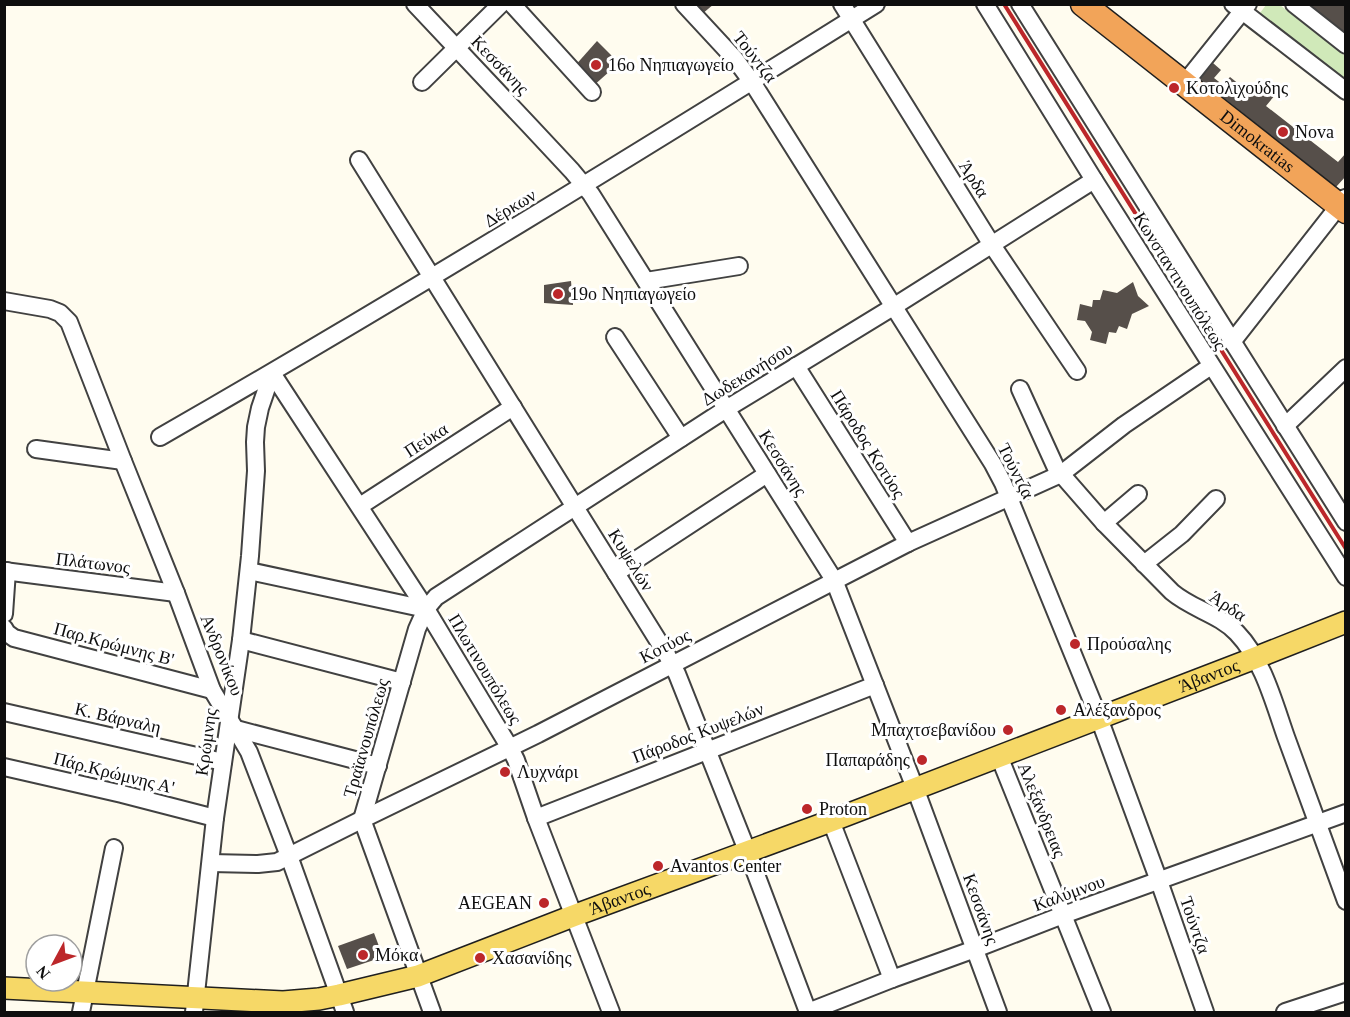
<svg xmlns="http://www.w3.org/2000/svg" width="1350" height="1017" viewBox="0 0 1350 1017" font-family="Georgia,serif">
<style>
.green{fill:#d0e9b9}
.building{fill:#564f4a}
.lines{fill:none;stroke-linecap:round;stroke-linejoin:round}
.minor-casing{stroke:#414141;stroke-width:20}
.major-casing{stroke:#1f1f1f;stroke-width:24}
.highway-casing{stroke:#1f1f1f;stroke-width:27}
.minor{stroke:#fff;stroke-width:16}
.major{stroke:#f6d867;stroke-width:21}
.highway{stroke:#f2a459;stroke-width:24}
.rail{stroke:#bc272a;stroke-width:4}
.poi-dot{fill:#bc272a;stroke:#fff;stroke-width:2}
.labels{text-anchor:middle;stroke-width:6;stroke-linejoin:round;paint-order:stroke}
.street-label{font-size:18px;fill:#0e0e0e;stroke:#fff}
.poi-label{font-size:18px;fill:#0e0e0e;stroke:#fff;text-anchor:start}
</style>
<rect width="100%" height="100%" fill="#fffcef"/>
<polygon class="green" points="1266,5 1280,5 1345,56 1345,80 1260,13"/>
<g class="building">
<polygon points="694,4 714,4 702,14"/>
<polygon points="1306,4 1346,4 1346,35"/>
<polygon points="597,41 619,63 592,87 573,68"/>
<polygon points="1213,63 1221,70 1214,78 1223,85 1230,77 1250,93 1259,82 1275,95 1266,106 1338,162 1346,153 1346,176 1336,187 1200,79"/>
<polygon points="571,281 573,305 544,303 544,285"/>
<polygon points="1133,282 1138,296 1149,306 1132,314 1127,329 1119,326 1116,333 1109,332 1106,344 1090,340 1092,332 1085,321 1077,320 1080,304 1092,307 1093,300 1100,300 1103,290 1117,293"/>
<polygon points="374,933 383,957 347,969 338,946"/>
</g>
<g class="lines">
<defs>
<g id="minor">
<polyline points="415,4 529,125 572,171 591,194 834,580 915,788 998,1012"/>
<polyline points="512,4 592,92"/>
<polyline points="684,4 735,59 752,82 993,464 1003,483 1099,718 1159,881 1205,1012"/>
<polyline points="842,4 992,245 1077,371"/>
<polyline points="985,4 1094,180 1346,577"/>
<polyline points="1020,4 1346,522"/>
<polyline points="1233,4 1346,91"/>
<polyline points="1294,4 1346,45"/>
<polyline points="422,82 501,4"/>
<polyline points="1184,84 1248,4"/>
<polyline points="359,160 667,655 677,674 748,853 808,1012"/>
<polyline points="646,281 739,266"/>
<polyline points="4,301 50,309 60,313 69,322 123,461 176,593 212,690 249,752 289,856 345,1012"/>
<polyline points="615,337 681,438"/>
<polyline points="1232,342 1345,198"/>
<polyline points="796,366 908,543"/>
<polyline points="272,373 426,609 510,748 516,760 536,818 611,1012"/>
<path d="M1020,389L1056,468L1104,523L1172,592C1192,609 1219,614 1237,633C1263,660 1274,703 1286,737C1306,791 1326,846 1346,901"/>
<polyline points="1285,426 1346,368"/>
<path d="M160,437C402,298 639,152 876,4"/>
<polyline points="36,449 123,461"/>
<polyline points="360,506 513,407"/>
<polyline points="1104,523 1138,494"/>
<polyline points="1144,564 1182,534 1216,499"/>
<polyline points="4,571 176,593"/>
<polyline points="249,571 426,609"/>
<polyline points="616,573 767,474"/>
<polyline points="4,614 7,571"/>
<polyline points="4,628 7,633 14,638 212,690"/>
<polyline points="241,640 402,682"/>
<polyline points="4,712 223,762"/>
<polyline points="236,729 378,766"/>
<polyline points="999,756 1102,1012"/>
<polyline points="4,767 122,794 215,818"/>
<polyline points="536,818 875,685"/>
<polyline points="831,821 892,979"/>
<polyline points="211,863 258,864 277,862 363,819 538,734 908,543 1061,474 1124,425 1211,366"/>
<polyline points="81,1012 114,848"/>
<polyline points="194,1012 215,818 241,640 250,556 256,471 255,442 256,427 260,408 272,373"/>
<polyline points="432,1012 363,822 363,816 417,629 426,609 436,597 726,409 893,307 1094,180"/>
<polyline points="808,1012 892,979 975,949 1063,915 1346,813"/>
<polyline points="1285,1012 1346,992"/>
</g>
<g id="major">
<path id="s1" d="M4,988L283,1002L319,999L339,995L418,976L573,916L831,821L1255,658L1346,622"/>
</g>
<g id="highway">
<path id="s2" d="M1083,4L1346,211"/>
</g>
</defs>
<use href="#minor" class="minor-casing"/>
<use href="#major" class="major-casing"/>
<use href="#highway" class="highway-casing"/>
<use href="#minor" class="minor"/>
<use href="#major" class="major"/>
<use href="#highway" class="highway"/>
<polyline class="rail" points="1004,4 1346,549"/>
</g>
<g class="poi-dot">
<circle cx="596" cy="65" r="6"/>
<circle cx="1174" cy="88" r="6"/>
<circle cx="1283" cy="132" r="6"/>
<circle cx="558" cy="294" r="6"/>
<circle cx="1075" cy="644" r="6"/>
<circle cx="1061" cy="710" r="6"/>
<circle cx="1008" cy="730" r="6"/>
<circle cx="922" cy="760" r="6"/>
<circle cx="505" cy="772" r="6"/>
<circle cx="807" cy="809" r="6"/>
<circle cx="658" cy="866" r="6"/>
<circle cx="544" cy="903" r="6"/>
<circle cx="363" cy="955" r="6"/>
<circle cx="480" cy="958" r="6"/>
</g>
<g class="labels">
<g class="street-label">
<text transform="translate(755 57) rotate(52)" y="6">Τούντζα</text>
<text transform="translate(500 65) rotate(46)" y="6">Κεσσάνης</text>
<text dy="6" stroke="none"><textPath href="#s2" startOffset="222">Dimokratias</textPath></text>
<text transform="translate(974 179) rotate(58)" y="6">Άρδα</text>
<text transform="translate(510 208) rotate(-31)" y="6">Δέρκων</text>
<text transform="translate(1180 281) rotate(58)" y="6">Κωνσταντινουπόλεως</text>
<text transform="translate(747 374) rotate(-32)" y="6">Δωδεκανήσου</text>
<text transform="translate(426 440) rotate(-33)" y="6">Πεύκα</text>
<text transform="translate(868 444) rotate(58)" y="6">Πάροδος Κοτύος</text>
<text transform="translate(783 463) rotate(58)" y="6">Κεσσάνης</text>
<text transform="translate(1016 471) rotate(63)" y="6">Τούντζα</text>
<text transform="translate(631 560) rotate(58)" y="6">Κυψελών</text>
<text transform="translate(93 563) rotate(7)" y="6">Πλάτωνος</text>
<text transform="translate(1228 606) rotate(34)" y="6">Άρδα</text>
<text transform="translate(114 644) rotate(15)" y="6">Παρ.Κρώμνης Β'</text>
<text transform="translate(665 646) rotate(-27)" y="6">Κοτύος</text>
<text transform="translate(222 655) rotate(68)" y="6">Ανδρονίκου</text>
<text transform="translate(485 669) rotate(59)" y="6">Πλωτινουπόλεως</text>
<text dy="6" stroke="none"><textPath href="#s1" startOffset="1263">Άβαντος</textPath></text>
<text transform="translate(118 718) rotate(13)" y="6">Κ. Βάρναλη</text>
<text transform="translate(698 733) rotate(-21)" y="6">Πάροδος Κυψελών</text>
<text transform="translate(366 738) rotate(-74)" y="6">Τραϊανουπόλεως</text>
<text transform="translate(206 742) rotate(-82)" y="6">Κρώμνης</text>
<text transform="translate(114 773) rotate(14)" y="6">Πάρ.Κρώμνης Α'</text>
<text transform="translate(1042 810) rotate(68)" y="6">Αλεξάνδρειας</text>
<text transform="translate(1069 893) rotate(-20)" y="6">Καλύμνου</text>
<text dy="6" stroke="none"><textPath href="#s1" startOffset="633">Άβαντος</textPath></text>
<text transform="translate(981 909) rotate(70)" y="6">Κεσσάνης</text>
<text transform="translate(1195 925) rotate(71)" y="6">Τούντζα</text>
</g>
<g class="poi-label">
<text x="608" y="71">16ο Νηπιαγωγείο</text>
<text x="1186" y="94">Κοτολιχούδης</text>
<text x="1295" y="138">Nova</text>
<text x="570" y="300">19ο Νηπιαγωγείο</text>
<text x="1087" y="650">Προύσαλης</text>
<text x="1073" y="716">Αλέξανδρος</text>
<text x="996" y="736" text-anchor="end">Μπαχτσεβανίδου</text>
<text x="910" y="766" text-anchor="end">Παπαράδης</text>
<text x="517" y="778">Λυχνάρι</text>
<text x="819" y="815">Proton</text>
<text x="670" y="872">Avantos Center</text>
<text x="532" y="909" text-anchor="end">AEGEAN</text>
<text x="375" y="961">Μόκα</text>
<text x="492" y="964">Χασανίδης</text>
</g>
</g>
<rect width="1350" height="1017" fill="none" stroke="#0e0e0e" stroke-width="12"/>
<g transform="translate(54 963) rotate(229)"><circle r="28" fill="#ffffff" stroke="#9f9f9f" stroke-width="1.5"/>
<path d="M0-4.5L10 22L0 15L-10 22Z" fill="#bc272a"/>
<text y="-9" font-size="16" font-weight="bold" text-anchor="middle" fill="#0e0e0e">N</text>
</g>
</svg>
